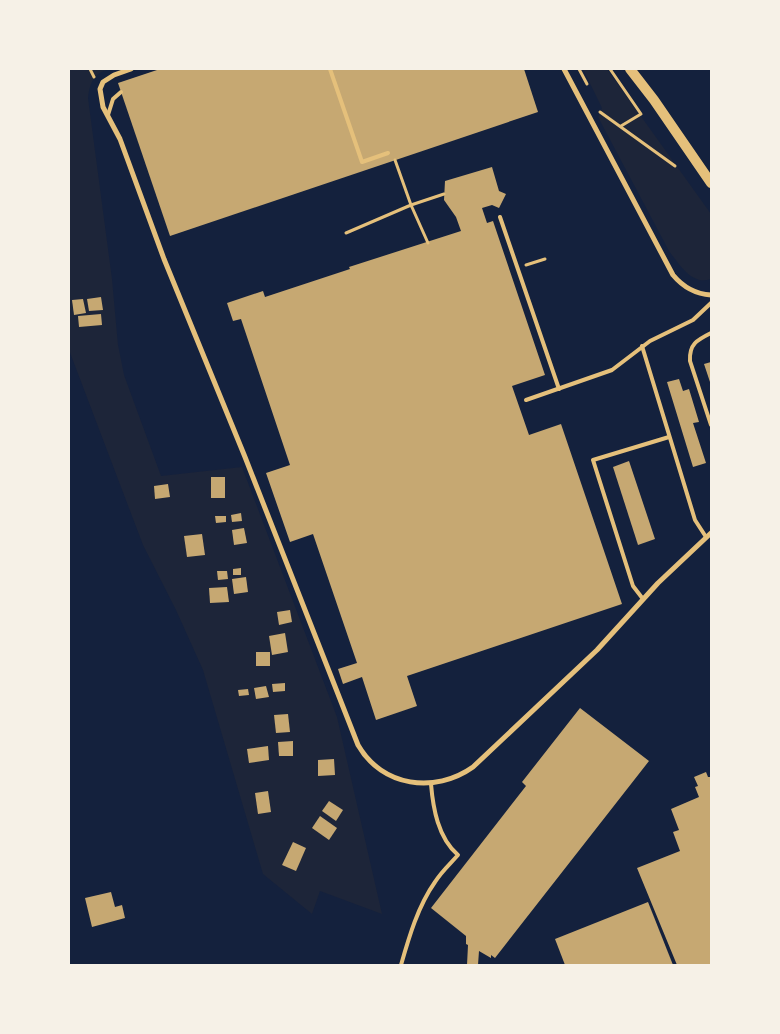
<svg xmlns="http://www.w3.org/2000/svg" width="780" height="1034" viewBox="0 0 780 1034" font-family="'Roboto Condensed',sans-serif">
<style>
.green{fill:#1d2539}
.building{fill:#c6a872}
.lines{fill:none;stroke-linecap:round;stroke-linejoin:round}
.path{stroke:#e5c07b;stroke-width:3}
.service{stroke:#e5c07b;stroke-width:4}
.minor{stroke:#e5c07b;stroke-width:5}
.secondary{stroke:#e5c07b;stroke-width:10}
</style>
<rect width="100%" height="100%" fill="#14213d"/>
<g class="green">
<path d="M69,69H109C93,74 90,83 88,98L112,279L118,345L124,375L161,476L242,467L337,717L382,914L320,891L312,914L263,874L203,670L176,610L143,545L69,350Z"/>
<path d="M583,69H607L711,214V279C692,286 679,264 669,251L598,117L602,108Z"/>
</g>
<g class="building">
<polygon points="160,69 524,69 538,112 170,236 118,83"/>
<polygon points="492,167 499,191 506,194 499,208 492,205 482,208 487,223 493,221 545,375 512,386 529,435 561,424 622,604 407,676 417,706 376,720 362,677 343,684 338,669 357,663 313,534 290,542 266,473 290,465 241,319 233,321 227,303 263,291 265,297 350,269 349,267 461,231 456,217 444,200 445,181"/>
<polygon points="101,297 103,310 89,311 87,299"/>
<polygon points="83,299 86,313 74,315 72,300"/>
<polygon points="101,314 102,325 79,327 78,316"/>
<polygon points="711,362 711,385 704,364"/>
<polygon points="679,379 683,391 689,389 699,422 693,423 706,463 693,467 667,382"/>
<polygon points="629,461 655,539 638,545 613,467"/>
<rect x="211" y="477" width="14" height="21"/>
<polygon points="168,484 170,497 155,499 154,486"/>
<polygon points="241,513 242,521 232,522 231,515"/>
<polygon points="215,516 226,516 226,522 216,523"/>
<polygon points="244,528 247,543 234,545 232,530"/>
<polygon points="202,534 205,555 187,557 184,536"/>
<polygon points="241,568 241,575 233,575 233,569"/>
<polygon points="217,571 227,571 228,579 218,580"/>
<polygon points="246,577 248,592 234,594 232,579"/>
<polygon points="227,587 229,602 210,603 209,588"/>
<polygon points="290,610 292,622 279,625 277,612"/>
<polygon points="285,633 288,652 272,655 269,636"/>
<rect x="256" y="652" width="14" height="14"/>
<polygon points="285,683 285,691 273,692 272,684"/>
<polygon points="266,686 269,697 256,699 254,688"/>
<polygon points="248,689 249,695 239,696 238,690"/>
<polygon points="580,708 649,761 495,958 491,955 491,958 479,951 478,965 467,965 468,945 466,944 466,936 431,908 526,786 522,782"/>
<polygon points="288,714 290,732 276,733 274,715"/>
<polygon points="293,741 293,756 279,756 278,742"/>
<polygon points="268,746 269,760 249,763 247,749"/>
<polygon points="334,759 335,775 318,776 318,760"/>
<polygon points="706,772 708,777 711,777 711,965 677,965 637,868 680,851 673,832 679,830 671,809 699,797 695,787 698,786 694,777"/>
<polygon points="268,791 271,812 258,814 255,793"/>
<polygon points="329,801 343,810 336,821 322,811"/>
<polygon points="320,816 337,828 329,840 312,828"/>
<polygon points="293,842 306,848 296,871 282,865"/>
<polygon points="111,892 115,907 122,905 125,918 92,927 85,898"/>
<polygon points="648,902 673,965 565,965 555,939"/>
</g>
<g class="lines">
<g class="path">
<polyline points="90,69 94,77"/>
<polyline points="579,69 587,84"/>
<polyline points="610,69 641,114 621,126"/>
<polyline points="600,112 675,166"/>
<polyline points="395,160 411,205 444,194"/>
<polyline points="346,233 411,205 428,243"/>
<polyline points="526,265 545,259"/>
</g>
<g class="service">
<polyline points="330,69 362,162 388,153"/>
<polyline points="108,115 113,99 121,92"/>
<polyline points="500,217 559,389"/>
<path d="M711,333C697,340 689,344 690,361L711,425"/>
<polyline points="642,346 695,520 706,537"/>
<polyline points="526,400 612,370 650,341 693,320 711,303"/>
<polyline points="643,599 633,586 593,460 669,437"/>
<path d="M401,965C409,937 418,906 435,882C441,872 450,864 458,855C438,838 433,808 431,784"/>
</g>
<g class="minor">
<path d="M131,69L114,75L103,82L100,89L103,107L120,139L164,259L245,457L358,745C382,787 435,794 473,767L597,650L658,583L711,533"/>
<path d="M564,69L673,275C683,287 695,294 711,295"/>
</g>
<polyline class="secondary" points="630,69 654,100 711,183"/>
</g>
<rect width="780" height="1034" fill="none" stroke="#f6f1e7" stroke-width="140"/>
</svg>
